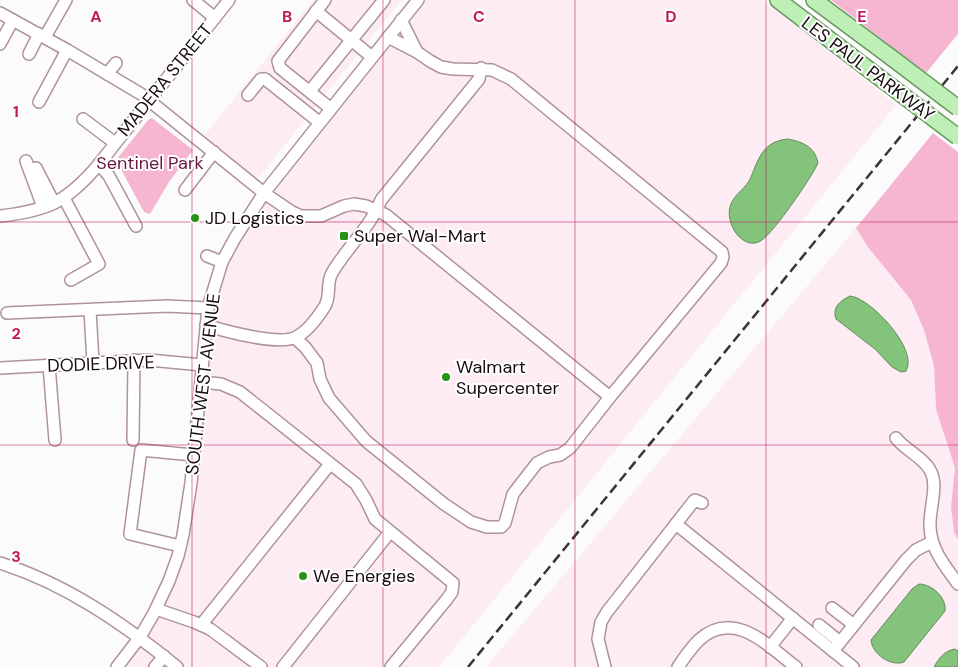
<svg xmlns="http://www.w3.org/2000/svg" width="958" height="667" viewBox="0 0 958 667" font-family="'DM Sans',sans-serif">
<style>
.built{fill:#fdecf3}
.green{fill:#f6b6d2}
.water{fill:#84c37c;stroke:#638c5c}
.lines{fill:none;stroke-linecap:round;stroke-linejoin:round}
.minor-casing{stroke:#b0929f;stroke-width:14}
.major-casing{stroke:#67995e;stroke-width:18}
.minor{stroke:#fff;stroke-width:11}
.major{stroke:#beefb7;stroke-width:15}
.rail{stroke:#3d3438;stroke-width:2.5;stroke-dasharray:10 5;stroke-linecap:butt}
.major-bridge-casing{stroke:#67995e;stroke-width:18;stroke-linecap:butt}
.major-bridge{stroke:#beefb7;stroke-width:15}
.grid{fill:none;stroke:#c2185b;stroke-width:1;stroke-opacity:0.55}
.poi-dot{fill:#279218;stroke:#fff;stroke-width:2}
.labels{text-anchor:middle;stroke-width:4;stroke-linejoin:round;paint-order:stroke}
.street-label{font-size:18px;fill:#170c11;stroke:#fff}
.park-label{font-size:18px;fill:#631540;stroke:#fff}
.poi-label{font-size:18px;fill:#170c11;stroke:#fff;text-anchor:start}
.grid-label{font-size:16px;text-anchor:middle;font-weight:bold;fill:#c2185b;stroke:#fff;stroke-width:4;stroke-linejoin:round;paint-order:stroke}
</style>
<rect width="100%" height="100%" fill="#fbfbfb"/>
<g class="built">
<polygon points="313,0 402,0 254,183 238,169 205,135"/>
<polygon points="419,0 764,0 896,105 439,667 118,667 179,556 209,307 235,238"/>
<polygon points="856,228 867,246 911,300 924,330 934,366 936,409 955,468 951,507 954,532 958,540 958,667 486,667"/>
</g>
<g class="green">
<polygon points="831,0 958,0 958,34 926,73"/>
<polygon points="152,118 193,150 169,182 150,214 144,212 116,160 149,119"/>
<polygon points="933,133 958,152 958,540 954,532 951,507 955,468 936,409 934,366 924,330 911,300 867,246 856,228"/>
</g>
<g class="water">
<path d="M788,139C803,142 815,147 818,163C812,177 774,232 762,240C744,253 723,223 731,204C735,193 747,188 751,177C759,157 764,141 788,139Z"/>
<path d="M850,296C871,298 919,350 906,371L901,372L892,367L875,349L836,319C832,307 840,301 850,296Z"/>
<path d="M919,584C932,584 947,598 945,611L904,662C891,667 872,654 871,640L912,589Z"/>
<path d="M955,649L958,651V667H934C939,658 944,651 955,649Z"/>
</g>
<g class="lines">
<defs>
<g id="minor">
<polyline points="193,0 215,18"/>
<polyline points="325,0 278,61 280,68 330,108"/>
<polyline points="316,11 372,57"/>
<polyline points="0,13 67,50 141,94 264,193 292,212 301,216 321,216 344,206 354,204 366,206 386,215 610,397"/>
<polyline points="401,20 417,52"/>
<polyline points="45,37 66,0"/>
<polyline points="0,44 13,20"/>
<polyline points="29,54 39,34"/>
<polyline points="107,74 116,63"/>
<polyline points="310,91 384,0"/>
<polyline points="248,95 261,79 265,79 319,122"/>
<polyline points="39,102 67,50"/>
<polyline points="83,119 115,143"/>
<polyline points="26,161 43,207"/>
<polyline points="99,164 109,176 136,226"/>
<polyline points="36,168 54,203"/>
<polyline points="185,190 214,152"/>
<polyline points="64,198 99,264 71,280"/>
<path d="M0,216C48,211 68,201 99,164L229,0"/>
<polyline points="207,256 222,262"/>
<polyline points="90,310 93,362"/>
<polyline points="7,313 167,306 208,308"/>
<path d="M206,325C224,331 280,346 296,337C307,332 318,317 325,306C331,296 326,283 332,273C347,247 370,228 381,200L479,79L481,68"/>
<polyline points="295,338 305,347 317,363 320,379 329,398 366,441 444,504 471,522 487,527 501,527 505,523 513,494 537,463 549,457 560,455 570,448 610,397 721,263 723,257 722,252 511,79 492,70 453,69 441,67 430,61 417,52 388,37"/>
<polyline points="49,365 55,440"/>
<polyline points="0,368 149,360 202,365"/>
<polyline points="201,382 221,384 240,392 356,484 366,500 375,519 453,583 452,592 447,599 391,667"/>
<path d="M896,438C905,450 923,457 930,470C939,485 929,509 930,527C931,550 945,566 958,584"/>
<polyline points="133,440 134,360"/>
<polyline points="676,524 853,667"/>
<polyline points="180,546 130,534 141,450 193,455"/>
<path d="M0,563C66,584 124,624 177,667"/>
<polyline points="832,608 854,625"/>
<polyline points="156,609 194,622 210,629 261,667"/>
<polyline points="201,625 330,464"/>
<polyline points="819,625 840,642"/>
<polyline points="770,647 793,618"/>
<polyline points="833,651 906,560 916,550 932,542"/>
<polyline points="117,667 140,637 154,613 169,581 178,556 183,535 191,483 208,308 222,262 235,238 264,193 418,0"/>
<polyline points="155,667 164,656"/>
<polyline points="283,667 390,532"/>
<polyline points="605,667 598,639 601,622 607,612 693,502 695,500 702,503"/>
<path d="M678,667C684,658 691,648 699,640C734,608 768,646 796,667"/>
</g>
<g id="major">
<polyline points="778,0 876,75"/>
<polyline points="814,0 888,55"/>
</g>
</defs>
<use href="#minor" class="minor-casing"/>
<use href="#major" class="major-casing"/>
<use href="#minor" class="minor"/>
<use href="#major" class="major"/>
<polyline class="rail" points="468,667 958,66"/>
<defs>
<g id="major-bridge">
<polyline points="888,55 958,108"/>
<polyline points="876,75 958,137"/>
</g>
</defs>
<use href="#major-bridge" class="major-bridge-casing"/>
<use href="#major-bridge" class="major-bridge"/>
</g>
<path class="grid" d="M192,0V667M383,0V667M575,0V667M766,0V667M0,222H958M0,445H958"/>
<g class="poi-dot">
<circle cx="195" cy="218" r="5"/>
<rect x="339" y="231" width="10" height="10" rx="2.5"/>
<circle cx="446" cy="377" r="5"/>
<circle cx="303" cy="576" r="5"/>
</g>
<g class="labels">
<g class="street-label">
<text transform="translate(868 69) rotate(37)" y="6">LES PAUL PARKWAY</text>
<text transform="translate(165 80) rotate(-51)" y="6">MADERA STREET</text>
<text transform="translate(101 364) rotate(-2)" y="6">DODIE DRIVE</text>
<text transform="translate(203 384) rotate(-83)" y="6">SOUTH WEST AVENUE</text>
</g>
<g class="park-label">
<text x="150" y="169">Sentinel Park</text>
</g>
<g class="poi-label">
<text x="205" y="224">JD Logistics</text>
<text x="354" y="242">Super Wal-Mart</text>
<text x="456" y="373">Walmart<tspan x="456" dy="21">Supercenter</tspan></text>
<text x="313" y="582">We Energies</text>
</g>
</g>
<g class="grid-label">
<text x="96" y="22">A</text>
<text x="287" y="22">B</text>
<text x="479" y="22">C</text>
<text x="671" y="22">D</text>
<text x="862" y="22">E</text>
<text x="16" y="117">1</text>
<text x="16" y="339">2</text>
<text x="16" y="562">3</text>
</g>
</svg>
